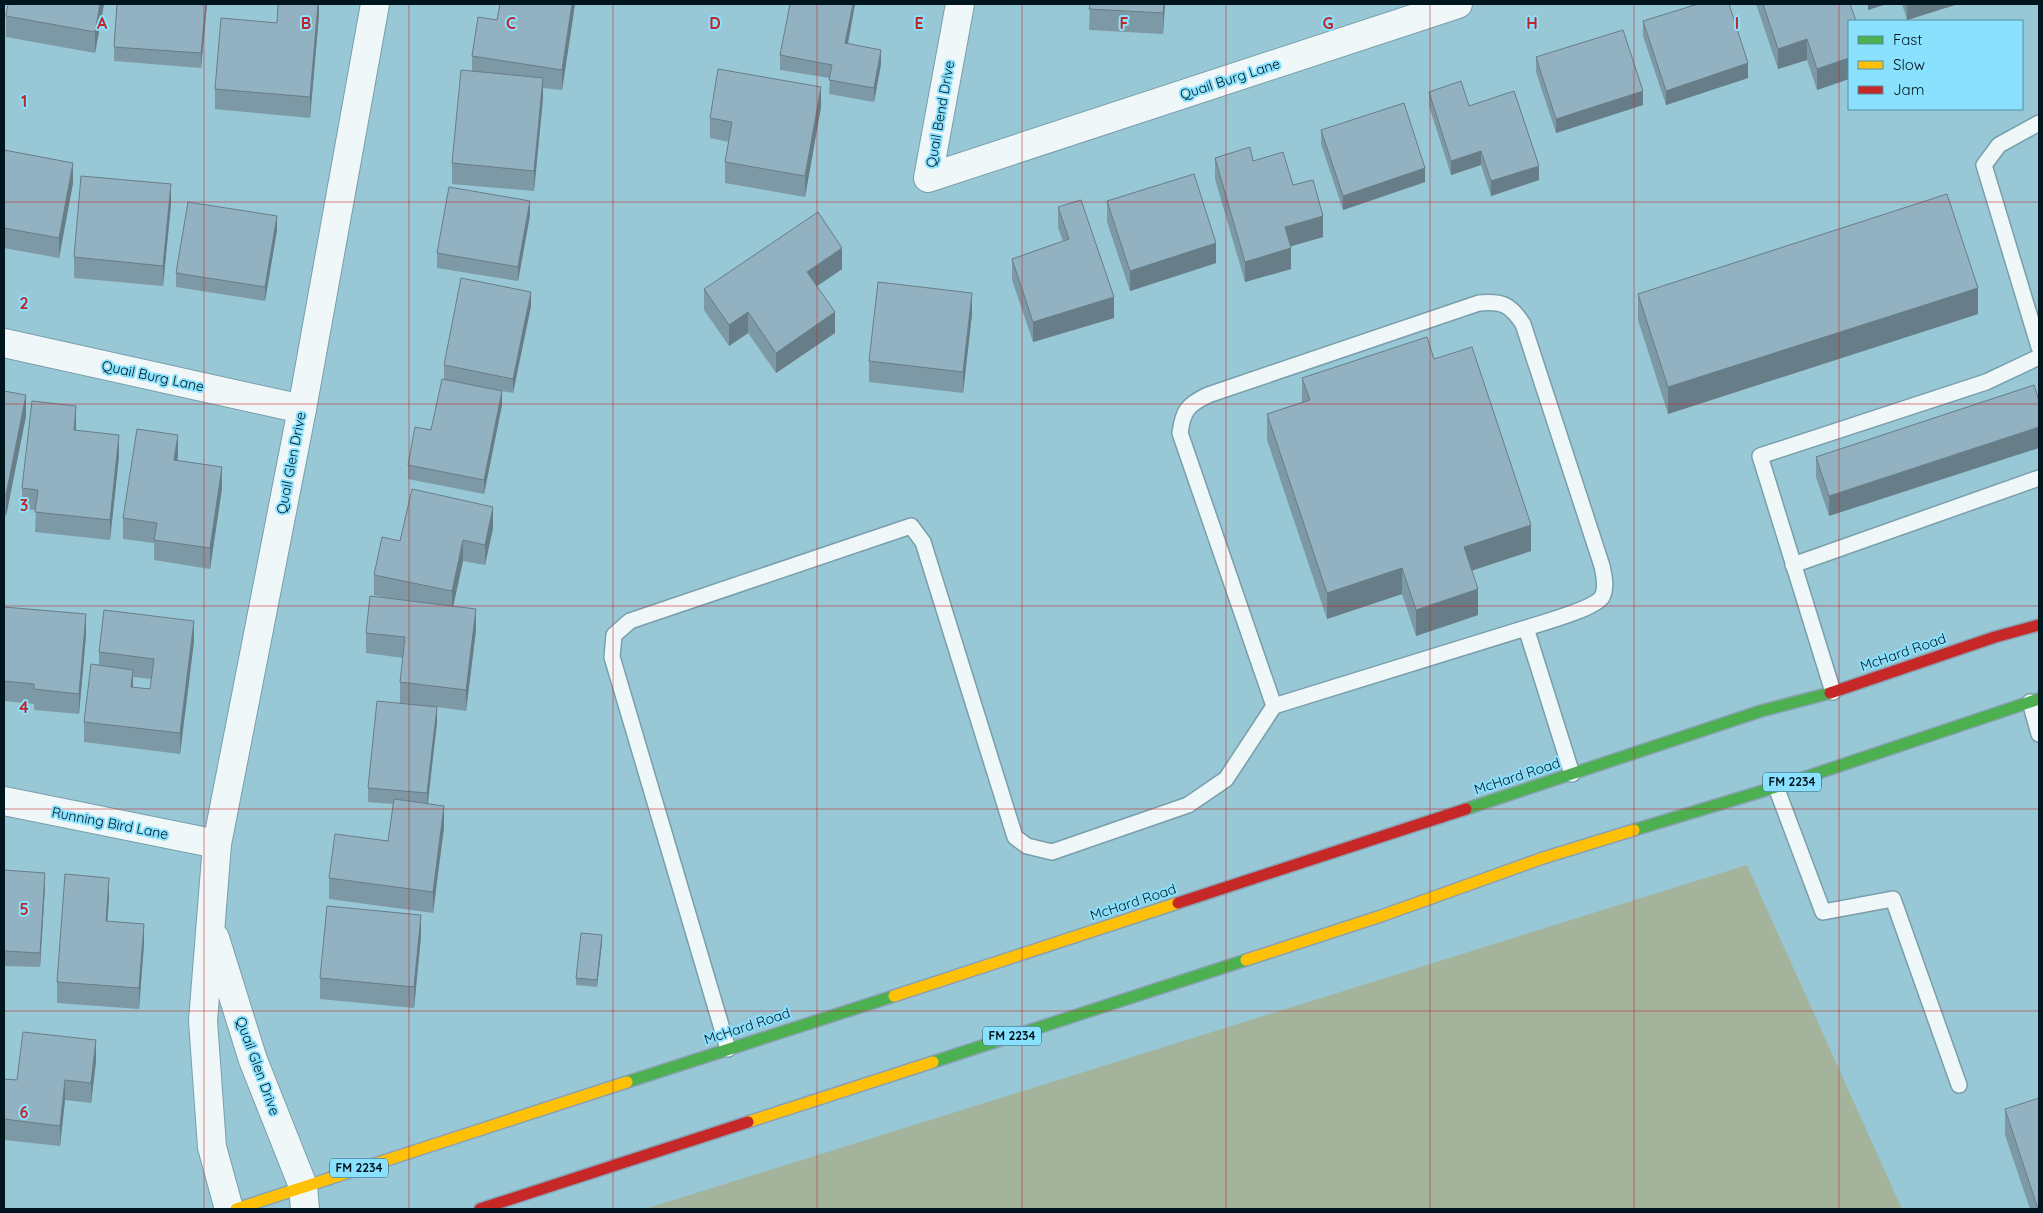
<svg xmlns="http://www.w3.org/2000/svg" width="2043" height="1213" viewBox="0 0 2043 1213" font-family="Quicksand,sans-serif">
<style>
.green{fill:#a4b49c}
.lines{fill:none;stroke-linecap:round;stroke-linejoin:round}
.lane-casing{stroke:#789fab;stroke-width:18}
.street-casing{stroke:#789fab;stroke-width:30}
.fast-casing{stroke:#8aa1b3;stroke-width:14}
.slow-casing{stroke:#8aa1b3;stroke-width:14}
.jam-casing{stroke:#8aa1b3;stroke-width:14}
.lane{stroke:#f0f7f9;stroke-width:15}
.street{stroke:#f0f7f9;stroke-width:28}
.fast{stroke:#4caf50;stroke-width:11}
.slow{stroke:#ffc107;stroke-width:11}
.jam{stroke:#c62828;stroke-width:11}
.wall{fill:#7e99a6;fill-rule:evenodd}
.shaded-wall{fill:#677d87}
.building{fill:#93b2c1;stroke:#677d87}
.grid{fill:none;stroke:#c12627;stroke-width:1;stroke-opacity:0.55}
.labels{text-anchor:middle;stroke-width:4;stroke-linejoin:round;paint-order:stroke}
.shield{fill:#8ae1fe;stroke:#295361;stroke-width:1}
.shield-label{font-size:12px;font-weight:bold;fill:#00161e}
.street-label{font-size:14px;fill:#00161e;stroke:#8ae1fe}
.grid-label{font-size:16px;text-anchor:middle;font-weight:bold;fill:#c12627;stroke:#8ae1fe;stroke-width:4;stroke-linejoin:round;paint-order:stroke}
</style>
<rect width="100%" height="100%" fill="#98c7d6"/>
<polygon class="green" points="1747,865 1902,1209 645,1209"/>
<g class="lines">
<defs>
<g id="lane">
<polyline points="2039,123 1999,145 1984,165 2039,347"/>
<polyline points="1793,565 2039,478"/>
<path d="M1526,628L1274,706L1180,433C1183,411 1187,405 1208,395L1479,303C1502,301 1510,304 1523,324L1602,566C1604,575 1607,588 1602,597C1594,609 1542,623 1526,628L1572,774"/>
<polyline points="1833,692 1760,456 1986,382 2039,357"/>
<polyline points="2030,702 2039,734"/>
<polyline points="1776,787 1823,912 1893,899 1959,1085"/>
<polyline points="728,1049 612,657 614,635 630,621 911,526 923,542 1015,837 1027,846 1052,852 1188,805 1226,779 1274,706"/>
</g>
<g id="street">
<polyline points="960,4 928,178 1458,4"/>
<polyline points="4,343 302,409"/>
<polyline points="4,801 217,844"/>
<polyline points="215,938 253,1060 303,1186 305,1209"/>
<polyline points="229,1209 212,1147 203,1021 217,844 302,409 375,4"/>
</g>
<g id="fast">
<polyline points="1466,809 1761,711 1830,693"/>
<polyline points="1634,830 1776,787 2039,699"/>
<polyline points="933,1062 1246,960"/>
<polyline points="627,1082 894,996"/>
</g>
<g id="slow">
<polyline points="1246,960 1381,916 1543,858 1634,830"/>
<polyline points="894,996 1178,903"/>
<polyline points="748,1122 933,1062"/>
<polyline points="236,1209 627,1082"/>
</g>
<g id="jam">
<polyline points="1830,693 1995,637 2039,625"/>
<polyline points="1178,903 1466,809"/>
<polyline points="480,1209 748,1122"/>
</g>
</defs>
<use href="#lane" class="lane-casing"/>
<use href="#street" class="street-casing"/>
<use href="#fast" class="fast-casing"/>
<use href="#slow" class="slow-casing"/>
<use href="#jam" class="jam-casing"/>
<use href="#lane" class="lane"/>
<use href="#street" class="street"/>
<use href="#fast" class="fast"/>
<use href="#slow" class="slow"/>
<use href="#jam" class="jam"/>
</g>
<g class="wall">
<polygon points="104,4 95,53 6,37 6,16"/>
<polygon points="117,4 207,4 201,68 114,61 114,47"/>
<polygon points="319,4 319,15 310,118 215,109 215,89 277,23"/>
<polygon points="500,4 575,4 562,90 543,88 543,98 534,191 452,184 452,163 472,71 472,56 497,20"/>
<polygon points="855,4 848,44 881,64 874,102 829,94 830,78 780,70 780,55"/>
<polygon points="1090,4 1165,4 1163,34 1089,30"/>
<polygon points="1756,4 1850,4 1849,79 1817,90 1807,60 1778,69"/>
<polygon points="1902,4 1958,4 1907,20"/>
<polygon points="1643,21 1748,78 1666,105 1643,36"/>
<polygon points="1536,57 1643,105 1556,133 1536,72"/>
<polygon points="1429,92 1539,180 1491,196 1481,165 1451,175 1429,106"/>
<polygon points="821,107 805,197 725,183 725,162 729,142 710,138 710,118"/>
<polygon points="1321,130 1425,182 1343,210 1321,144"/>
<polygon points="4,150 73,183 59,258 4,248"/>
<polygon points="1215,158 1253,161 1293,185 1323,237 1291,246 1291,269 1245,282 1215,179"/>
<polygon points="1107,201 1216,263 1130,291 1107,222"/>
<polygon points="171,204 163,286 74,278 74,257"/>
<polygon points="1058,207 1114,318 1033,342 1012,280 1012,259 1063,241 1058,228"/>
<polygon points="530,215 518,281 437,268 437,253"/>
<polygon points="277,230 265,301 176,287 176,273"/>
<polygon points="842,269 817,286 835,333 776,373 748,333 729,346 704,310 704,289"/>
<polygon points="1638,294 1978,314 1668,414 1638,320"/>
<polygon points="531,306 513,393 502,391 502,405 484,494 408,479 408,465 431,430 444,379 444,365"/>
<polygon points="972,314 963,393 869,382 869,361"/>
<polygon points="1434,359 1531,551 1471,571 1478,615 1416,636 1402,594 1327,619 1267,440 1267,414 1302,402 1302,378"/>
<polygon points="2034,385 1829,516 1816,477 1816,457"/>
<polygon points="4,391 26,416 6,516 4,515"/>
<polygon points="76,426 76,430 119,456 110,540 35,532 36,510 22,509 22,488"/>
<polygon points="178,455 177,461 222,488 210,569 154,560 154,543 123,539 123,518"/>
<polygon points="493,528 485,565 463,561 453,606 476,630 466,711 437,707 437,722 428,804 444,827 433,913 329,899 329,878 388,841 393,804 368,802 368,788 424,706 400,703 400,682 403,658 366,653 366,633 392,599 374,595 374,575 400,541"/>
<polygon points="4,607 86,635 79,714 34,710 34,704 4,701"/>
<path d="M194,641L180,754L84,742V722L99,665V652ZM133,677L151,679L150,689L133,687Z"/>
<polygon points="4,870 45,887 40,967 4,966"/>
<polygon points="109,898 107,921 144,944 139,1009 57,1003 57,982"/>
<polygon points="421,936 414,1008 320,999 320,978"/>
<polygon points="602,942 597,987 576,985 576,978"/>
<polygon points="96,1061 91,1103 65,1100 60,1146 4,1140 4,1079 17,1080"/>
<polygon points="2005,1109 2039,1209 2030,1209 2005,1135"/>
</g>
<g class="shaded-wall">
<polygon points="100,4 104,4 95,53 95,32"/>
<polygon points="206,4 207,4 201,68 201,53"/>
<polygon points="318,4 319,4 319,15 310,118 310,97"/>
<polygon points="572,4 575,4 562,90 562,70"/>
<polygon points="853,4 855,4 845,58 845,43"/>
<polygon points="1164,4 1165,4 1163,34 1163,13"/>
<polygon points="1868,4 1887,4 1868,10"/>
<polygon points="1914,4 1958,4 1907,20 1907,6"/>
<polygon points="1807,39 1807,60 1778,69 1778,49"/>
<polygon points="881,50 881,64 874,102 874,88"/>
<polygon points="1849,58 1849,79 1817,90 1817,69"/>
<polygon points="1748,63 1748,78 1666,105 1666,91"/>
<polygon points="543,78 543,98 534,191 534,171"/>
<polygon points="821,87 821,107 805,197 805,176"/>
<polygon points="1643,91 1643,105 1556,133 1556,119"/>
<polygon points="1481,151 1481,165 1451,175 1451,161"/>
<polygon points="73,163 73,183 59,258 59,238"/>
<polygon points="1539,166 1539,180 1491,196 1491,181"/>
<polygon points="1425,168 1425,182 1343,210 1343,196"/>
<polygon points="171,184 171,204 163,286 163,266"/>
<polygon points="530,201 530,215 518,281 518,267"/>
<polygon points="277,216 277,230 265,301 265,287"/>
<polygon points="1323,216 1323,237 1285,248 1285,227"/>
<polygon points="1216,243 1216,263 1130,291 1130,271"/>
<polygon points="842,248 842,269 807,293 807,272"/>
<polygon points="1291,248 1291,269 1245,282 1245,262"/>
<polygon points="1978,288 1978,314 1668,414 1668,387"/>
<polygon points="531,292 531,306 513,393 513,379"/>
<polygon points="972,293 972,314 963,393 963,372"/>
<polygon points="1114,297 1114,318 1033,342 1033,322"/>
<polygon points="748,312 748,333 729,346 729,325"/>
<polygon points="835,312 835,333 776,373 776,353"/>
<polygon points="502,391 502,405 484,494 484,480"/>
<polygon points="26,395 26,416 6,516 6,495"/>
<polygon points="76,406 76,426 74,451 74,430"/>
<polygon points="2039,427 2039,448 1829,516 1829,496"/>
<polygon points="119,435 119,456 110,540 110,520"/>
<polygon points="178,435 178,455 174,481 174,460"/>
<polygon points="222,467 222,488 210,569 210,548"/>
<polygon points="493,507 493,528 485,565 485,545"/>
<polygon points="1531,525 1531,551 1464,573 1464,547"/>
<polygon points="463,540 463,561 452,612 452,591"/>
<polygon points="1402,568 1402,594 1327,619 1327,593"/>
<polygon points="1478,589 1478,615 1416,636 1416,610"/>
<polygon points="476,609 476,630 466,711 466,690"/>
<polygon points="86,614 86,635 79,714 79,694"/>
<polygon points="194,621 194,641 180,754 180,733"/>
<polygon points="133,670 133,690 131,687"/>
<polygon points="437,707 437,722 427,808 427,793"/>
<polygon points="444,806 444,827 433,913 433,892"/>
<polygon points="45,873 45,887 40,967 40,953"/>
<polygon points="109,878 109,898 106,942 106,921"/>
<polygon points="421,915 421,936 414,1008 414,987"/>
<polygon points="144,924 144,944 139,1009 139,988"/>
<polygon points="602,935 602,942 597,987 597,980"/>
<polygon points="96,1040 96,1061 91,1103 91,1083"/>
<polygon points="65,1080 65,1100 60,1146 60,1126"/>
</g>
<g class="building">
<polygon points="8,4 100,4 95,32 6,16"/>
<polygon points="117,4 206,4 201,53 114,47"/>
<polygon points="278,4 318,4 310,97 215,89 221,18 277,23"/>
<polygon points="500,4 572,4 562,70 472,56 478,17 497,20"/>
<polygon points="790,4 853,4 845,43 881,50 874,88 829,80 832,65 780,55"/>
<polygon points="1090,4 1164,4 1163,13 1089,9"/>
<polygon points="1698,4 1729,4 1748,63 1666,91 1643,21"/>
<polygon points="1763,4 1850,4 1856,21 1849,21 1849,58 1817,69 1807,39 1778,49"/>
<polygon points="1907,4 1914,4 1907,6"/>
<polygon points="1623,30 1643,91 1556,119 1536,57"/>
<polygon points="718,69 821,87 805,176 725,162 732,122 710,118"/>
<polygon points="461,70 543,78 534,171 452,163"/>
<polygon points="1461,81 1469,106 1514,91 1539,166 1491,181 1481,151 1451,161 1429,92"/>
<polygon points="1404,103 1425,168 1343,196 1321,130"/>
<polygon points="1250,147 1253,161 1283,152 1293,185 1313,180 1323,216 1285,227 1291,248 1245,262 1215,158"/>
<polygon points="4,150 73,163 59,238 4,228"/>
<polygon points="1194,174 1216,243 1130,271 1107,201"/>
<polygon points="81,176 171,184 163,266 74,257"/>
<polygon points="449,187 530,201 518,267 437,253"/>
<polygon points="1947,194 1978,288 1668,387 1638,294"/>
<polygon points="1081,200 1114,297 1033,322 1012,259 1069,239 1058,207"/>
<polygon points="188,202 277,216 265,287 176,273"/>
<polygon points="818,212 842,248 807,272 835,312 776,353 748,312 729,325 704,289"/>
<polygon points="461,278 531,292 513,379 444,365"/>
<polygon points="878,282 972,293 963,372 869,361"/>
<polygon points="1427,337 1434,359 1472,347 1531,525 1464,547 1478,589 1416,610 1402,568 1327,593 1267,414 1310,400 1302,378"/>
<polygon points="442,379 502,391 484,480 408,465 415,427 431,430"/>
<polygon points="2034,385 2039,401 2039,427 1829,496 1816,457"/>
<polygon points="4,391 26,395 6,495 4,495"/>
<polygon points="32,401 76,406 74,430 119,435 110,520 35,512 38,490 22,488"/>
<polygon points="137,429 178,435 174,460 222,467 210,548 154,540 157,523 123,518"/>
<polygon points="412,489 493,507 485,545 463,540 452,591 374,575 382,537 400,541"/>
<polygon points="370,596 476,609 466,690 400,682 405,637 366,633"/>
<polygon points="4,607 86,614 79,694 34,689 34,684 4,681"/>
<polygon points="104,610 194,621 180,733 84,722 91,664 133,670 131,687 150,689 154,659 99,652"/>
<polygon points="377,701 437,707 427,793 368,788"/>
<polygon points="394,799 444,806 433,892 329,878 335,834 388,841"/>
<polygon points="4,870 45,873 40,953 4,951"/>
<polygon points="65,874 109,878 106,921 144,924 139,988 57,982"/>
<polygon points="327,906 421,915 414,987 320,978"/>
<polygon points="581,933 602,935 597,980 576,978"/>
<polygon points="23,1032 96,1040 91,1083 65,1080 60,1126 4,1119 4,1079 17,1080"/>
<polygon points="2039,1098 2039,1209 2038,1209 2005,1109"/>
</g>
<path class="grid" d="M204,4V1209M409,4V1209M613,4V1209M817,4V1209M1022,4V1209M1226,4V1209M1430,4V1209M1634,4V1209M1839,4V1209M4,202H2039M4,404H2039M4,606H2039M4,809H2039M4,1011H2039"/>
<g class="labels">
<g class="shield">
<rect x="1763" y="772.5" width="58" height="19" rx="4"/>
<rect x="983" y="1026.5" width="58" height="19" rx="4"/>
<rect x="330" y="1158.5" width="58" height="19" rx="4"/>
</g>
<g class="shield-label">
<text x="1792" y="786">FM 2234</text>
<text x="1012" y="1040">FM 2234</text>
<text x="359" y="1172">FM 2234</text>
</g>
<g class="street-label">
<text transform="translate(1230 79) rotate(-18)" y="5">Quail Burg Lane</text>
<text transform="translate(940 114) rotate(-80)" y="5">Quail Bend Drive</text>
<text transform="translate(153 376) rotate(12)" y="5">Quail Burg Lane</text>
<text transform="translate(291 463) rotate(-79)" y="5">Quail Glen Drive</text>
<text transform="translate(1903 652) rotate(-19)" y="5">McHard Road</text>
<text transform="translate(1517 776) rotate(-18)" y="5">McHard Road</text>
<text transform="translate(110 823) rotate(11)" y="5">Running Bird Lane</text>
<text transform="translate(1133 902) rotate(-18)" y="5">McHard Road</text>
<text transform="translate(747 1026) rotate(-18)" y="5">McHard Road</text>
<text transform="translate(258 1066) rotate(70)" y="5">Quail Glen Drive</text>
</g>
</g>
<g class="grid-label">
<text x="102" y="29">A</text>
<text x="306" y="29">B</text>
<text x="511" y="29">C</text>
<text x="715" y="29">D</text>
<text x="919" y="29">E</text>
<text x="1124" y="29">F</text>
<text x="1328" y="29">G</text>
<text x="1532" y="29">H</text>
<text x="1737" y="29">I</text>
<text x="24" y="107">1</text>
<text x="24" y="309">2</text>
<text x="24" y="511">3</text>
<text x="24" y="713">4</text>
<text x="24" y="915">5</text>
<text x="24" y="1118">6</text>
</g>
<rect width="2043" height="1213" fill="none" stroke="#00161e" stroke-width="10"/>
<rect x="1848" y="20" width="175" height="90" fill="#8ae1fe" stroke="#5390a4"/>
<rect x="1858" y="36" width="25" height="8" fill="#4caf50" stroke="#5390a4"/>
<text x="1893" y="45" font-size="15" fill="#00161e">Fast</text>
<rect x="1858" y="61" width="25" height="8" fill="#ffc107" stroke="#5390a4"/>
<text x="1893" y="70" font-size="15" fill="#00161e">Slow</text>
<rect x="1858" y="86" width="25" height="8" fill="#c62828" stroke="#5390a4"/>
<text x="1893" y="95" font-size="15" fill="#00161e">Jam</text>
</svg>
